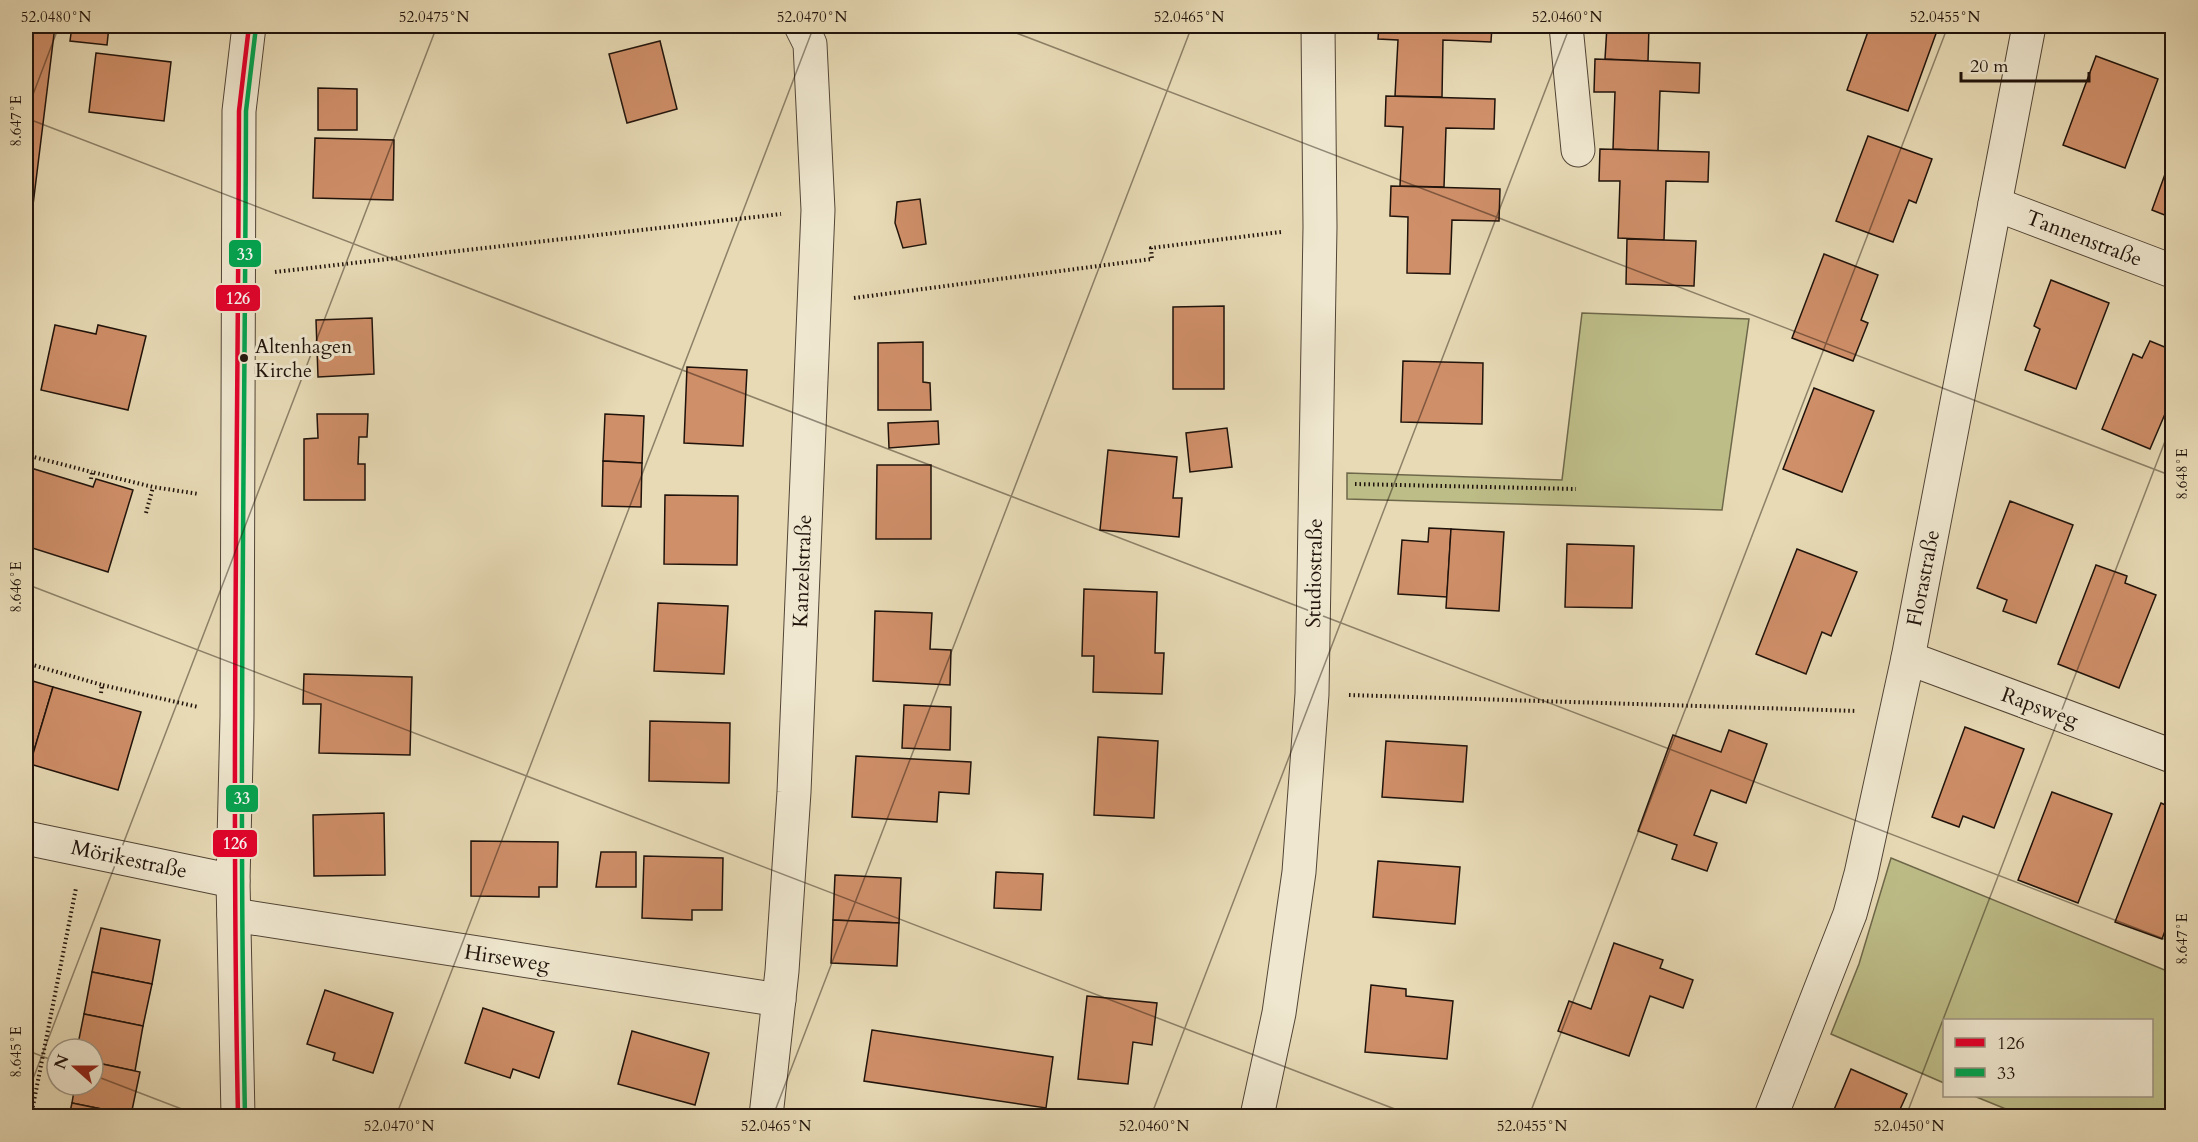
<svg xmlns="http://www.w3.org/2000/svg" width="2198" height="1142" viewBox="0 0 2198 1142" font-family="Cardo,serif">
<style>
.green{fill:#bdbd88;stroke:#6e684a;stroke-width:1.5}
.building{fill:#cf8f69;stroke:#20130b;stroke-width:1.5}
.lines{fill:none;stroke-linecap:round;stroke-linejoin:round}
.minor-casing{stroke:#524536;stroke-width:35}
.path{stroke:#20130b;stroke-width:4;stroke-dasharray:1.5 3;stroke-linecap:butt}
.minor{stroke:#efe7cf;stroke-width:33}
.bus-1-casing{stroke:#efe7cf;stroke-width:9}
.bus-2-casing{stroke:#efe7cf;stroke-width:9}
.bus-1{stroke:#e4002b;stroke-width:4.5}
.bus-2{stroke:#00a651;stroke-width:4.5}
.ticks{fill:none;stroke:#20130b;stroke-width:1.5;stroke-opacity:0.45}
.bus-dot{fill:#20130b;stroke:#efe7cf;stroke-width:2}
.labels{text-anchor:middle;stroke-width:6;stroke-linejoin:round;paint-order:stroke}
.bus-label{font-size:20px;fill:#20130b;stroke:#efe7cf;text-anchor:start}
.street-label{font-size:21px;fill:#20130b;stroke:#efe7cf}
.line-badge{stroke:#efe7cf;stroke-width:2}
.badge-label{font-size:16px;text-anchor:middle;font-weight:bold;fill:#fff}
.neatline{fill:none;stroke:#20130b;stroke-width:2}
.ticks-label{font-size:15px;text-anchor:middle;fill:#20130b}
</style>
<rect width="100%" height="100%" fill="#e7dab5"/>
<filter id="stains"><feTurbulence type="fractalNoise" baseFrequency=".00333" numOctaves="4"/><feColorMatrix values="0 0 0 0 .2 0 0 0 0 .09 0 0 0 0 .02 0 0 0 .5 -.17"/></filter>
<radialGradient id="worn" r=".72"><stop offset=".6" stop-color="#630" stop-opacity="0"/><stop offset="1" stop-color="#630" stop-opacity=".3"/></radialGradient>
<g class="green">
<polygon points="1582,313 1749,319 1722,510 1347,499 1347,473 1562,480"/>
<polygon points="1891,858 2172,973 2172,1116 2023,1116 1974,1096 2152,1096 2152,1020 1944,1020 1944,1083 1831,1034 1859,964"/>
</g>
<g class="building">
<polygon points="26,26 55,26 33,205 26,204"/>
<polygon points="72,26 109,26 107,45 70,41"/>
<polygon points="1379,26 1492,26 1491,42 1443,40 1442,97 1395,96 1398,40 1378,39"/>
<polygon points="1607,26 1649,26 1648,61 1605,59"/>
<polygon points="1870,26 1938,28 1908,111 1847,90"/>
<polygon points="660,41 677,109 627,123 609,54"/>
<polygon points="96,53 171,62 164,121 89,112"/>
<polygon points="2096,56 2158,79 2125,168 2063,145"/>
<polygon points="1595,59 1700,63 1699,93 1660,91 1658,151 1613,149 1615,92 1594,92"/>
<polygon points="318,88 357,89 357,130 318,130"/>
<polygon points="1386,96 1495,99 1494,129 1446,128 1444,187 1400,186 1403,127 1385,126"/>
<polygon points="1868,136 1932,159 1916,203 1909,200 1893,242 1836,221"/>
<polygon points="315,138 394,140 393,200 313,198"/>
<polygon points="1600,149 1709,152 1708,182 1666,181 1664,240 1618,238 1620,181 1599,181"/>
<polygon points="2172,155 2172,218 2152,210"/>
<polygon points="1391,186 1500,189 1499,221 1452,220 1450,274 1407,273 1408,217 1390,216"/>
<polygon points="920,199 926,244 903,248 895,223 897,202"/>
<polygon points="1627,239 1696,241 1694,286 1626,284"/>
<polygon points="1824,254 1878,275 1861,320 1868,323 1853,361 1792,338"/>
<polygon points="2051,280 2109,303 2076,389 2025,370 2040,329 2034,326"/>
<polygon points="1224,306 1224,389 1173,389 1173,307"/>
<polygon points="372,318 374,374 318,377 316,320"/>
<polygon points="55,325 96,334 98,325 146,336 128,410 41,390"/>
<polygon points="2150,341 2172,350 2172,409 2168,407 2150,449 2102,429 2133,354 2142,358"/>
<polygon points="923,342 923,382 930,383 931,410 878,410 878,343"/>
<polygon points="1403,361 1483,363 1482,424 1401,422"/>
<polygon points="687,367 747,370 743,446 684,443"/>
<polygon points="1814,388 1874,411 1842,492 1783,469"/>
<polygon points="317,414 368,414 367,437 359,437 358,464 365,464 365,500 304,500 304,439 318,438"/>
<polygon points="605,414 644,416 642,463 603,461"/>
<polygon points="938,421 939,444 889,448 888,423"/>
<polygon points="1227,428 1232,467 1190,472 1186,433"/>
<polygon points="1108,450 1177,457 1173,498 1182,498 1179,537 1100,530"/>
<polygon points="603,461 642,463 641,507 602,506"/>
<polygon points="877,465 931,465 931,539 876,539"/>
<polygon points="31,468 93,487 96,479 133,490 108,572 26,546 26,483"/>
<polygon points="665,495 738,496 737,565 664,564"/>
<polygon points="2010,501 2073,525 2036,623 2003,611 2007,600 1977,588"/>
<polygon points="1429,528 1451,529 1447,597 1398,594 1402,540 1428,542"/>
<polygon points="1451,529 1504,532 1499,611 1446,608"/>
<polygon points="1567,544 1634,546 1632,608 1565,607"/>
<polygon points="1797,549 1857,572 1831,636 1822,632 1806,674 1756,654"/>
<polygon points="2096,565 2127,576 2125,583 2156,595 2119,688 2058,664"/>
<polygon points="1084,589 1157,592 1155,653 1164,653 1162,694 1093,692 1094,656 1082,656"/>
<polygon points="658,603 728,606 724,674 654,671"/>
<polygon points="875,611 932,613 930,649 951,650 950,685 873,681"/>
<polygon points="304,674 412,677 410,755 319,753 321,704 303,704"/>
<polygon points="26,679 53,687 30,764 26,763"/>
<polygon points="53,687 141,712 118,790 30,764"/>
<polygon points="904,705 951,707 950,750 902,748"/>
<polygon points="650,721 730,723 729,783 649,781"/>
<polygon points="1965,727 2024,749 1994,828 1963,816 1959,827 1932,817"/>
<polygon points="1729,730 1767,744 1746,803 1711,790 1694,835 1717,843 1707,871 1672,859 1677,845 1638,831 1673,735 1721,752"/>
<polygon points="1098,737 1158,741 1154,818 1094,815"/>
<polygon points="1386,741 1467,746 1463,802 1382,797"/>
<polygon points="856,756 971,762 969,794 939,792 937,822 852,817"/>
<polygon points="2052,792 2112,814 2078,903 2018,880"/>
<polygon points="2161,803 2172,808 2172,912 2162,939 2115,922"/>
<polygon points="384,813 385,875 314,876 313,815"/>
<polygon points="471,841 558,842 557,887 539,887 539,897 471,896"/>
<polygon points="601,852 636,852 636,887 596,887"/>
<polygon points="644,856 723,858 722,910 692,910 692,920 642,918"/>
<polygon points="1378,861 1460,867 1455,924 1373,917"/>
<polygon points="996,872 1043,874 1041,910 994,908"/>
<polygon points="835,875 901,878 899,923 833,920"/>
<polygon points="833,920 899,923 897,966 831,963"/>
<polygon points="101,928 160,940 152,984 92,972"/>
<polygon points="1614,943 1663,960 1660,968 1693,980 1683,1008 1650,996 1629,1056 1558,1031 1569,1001 1591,1009"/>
<polygon points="92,972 152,984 143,1026 84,1014"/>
<polygon points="1371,985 1406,989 1406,996 1453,1001 1447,1059 1365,1052"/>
<polygon points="325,990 393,1013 373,1073 333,1060 335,1053 307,1044"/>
<polygon points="1087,996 1157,1003 1152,1045 1133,1042 1128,1084 1078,1079"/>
<polygon points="483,1008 554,1032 539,1078 513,1069 510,1078 465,1063"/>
<polygon points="84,1014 143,1026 135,1071 93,1062 93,1049 77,1049"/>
<polygon points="872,1030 1053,1057 1046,1108 864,1081"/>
<polygon points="632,1031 709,1053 695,1105 618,1084"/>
<polygon points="93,1062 140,1072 131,1115 72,1103 75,1085 93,1085"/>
<polygon points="1851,1069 1907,1094 1897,1116 1842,1116 1833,1112"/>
<polygon points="72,1103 131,1115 69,1116"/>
<polygon points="312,1109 353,1109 353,1116 313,1116"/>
</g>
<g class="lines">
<defs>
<g id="minor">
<polyline points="1566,26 1578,150"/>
<polyline points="1995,204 2172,271"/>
<polyline points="1908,658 2172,756"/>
<polyline points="26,838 233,881"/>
<polyline points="234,915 779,1000"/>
<polyline points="238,1116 233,881 237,717 239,111 249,26"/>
<polyline points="766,1116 782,971 794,792 818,210 810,44 801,26"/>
<polyline points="1257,1116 1279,1013 1299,872 1312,694 1320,227 1318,26"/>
<polyline points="1771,1116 1850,914 1861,874 1908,658 2029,26"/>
</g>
</defs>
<use href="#minor" class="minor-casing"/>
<g class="path">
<polyline points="275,272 781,214"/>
<polyline points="854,298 1152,259 1151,248 1281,232"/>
<polyline points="26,455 92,472"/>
<polyline points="91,479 92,472 153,487 199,494"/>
<polyline points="1355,484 1576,489"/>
<polyline points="146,513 153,487"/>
<polyline points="26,663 102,685"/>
<polyline points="101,693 102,685 198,707"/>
<polyline points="1349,695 1857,711"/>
<polyline points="31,1116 76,888"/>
</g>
<use href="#minor" class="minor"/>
<defs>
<path id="bus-1" d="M238,1116C231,781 238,446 239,111L249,26"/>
<path id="bus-2" d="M245,1116C238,781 245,446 246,111L256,27"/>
</defs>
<use href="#bus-1" class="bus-1-casing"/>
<use href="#bus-2" class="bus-2-casing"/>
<use href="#bus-1" class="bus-1"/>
<use href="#bus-2" class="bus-2"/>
</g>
<path class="ticks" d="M998,26L2172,476M26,113L59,26M26,118L2172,942M26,584L1413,1116M26,1050L57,1062M93,1075L200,1116M26,1097L437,26M396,1116L814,26M773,1116L1192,26M1151,1116L1570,26M1529,1116L1948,26M1906,1116L2172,423"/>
<circle class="bus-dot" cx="244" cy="358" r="5"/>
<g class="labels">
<g class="bus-label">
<text x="255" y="353">Altenhagen<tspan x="255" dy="24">Kirche</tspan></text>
</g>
<g class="street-label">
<text transform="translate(2084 238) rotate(21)" y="7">Tannenstraße</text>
<text transform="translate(802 571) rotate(-88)" y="7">Kanzelstraße</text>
<text transform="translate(1314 573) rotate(-89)" y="7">Studiostraße</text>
<text transform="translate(1923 578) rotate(-79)" y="7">Florastraße</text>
<text transform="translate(2040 707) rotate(20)" y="7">Rapsweg</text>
<text transform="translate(129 859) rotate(12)" y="7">Mörikestraße</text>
<text transform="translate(507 958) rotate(9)" y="7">Hirseweg</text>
</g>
</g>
<g class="line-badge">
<rect x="228" y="239" width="34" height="29" rx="6" fill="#00a651"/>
<rect x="215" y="284" width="46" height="28" rx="6" fill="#e4002b"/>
<rect x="225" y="784" width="34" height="29" rx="6" fill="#00a651"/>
<rect x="212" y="829" width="46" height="29" rx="6" fill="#e4002b"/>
</g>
<g class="badge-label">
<text x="245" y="260">33</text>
<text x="238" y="304">126</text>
<text x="242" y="804">33</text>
<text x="235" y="849">126</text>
</g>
<rect width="2198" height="1142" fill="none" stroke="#e7dab5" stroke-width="66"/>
<rect x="1943" y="1019" width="210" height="78" fill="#efe7cf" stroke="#9c9281" stroke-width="1.5"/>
<rect x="1955" y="1038" width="30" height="9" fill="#e4002b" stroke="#9c9281" stroke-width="1.5"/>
<text x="1997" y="1049" font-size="18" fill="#20130b">126</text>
<rect x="1955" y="1068" width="30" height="9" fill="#00a651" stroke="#9c9281" stroke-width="1.5"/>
<text x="1997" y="1079" font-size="18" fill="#20130b">33</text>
<g transform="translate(75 1067) rotate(291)"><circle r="28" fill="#efe7cf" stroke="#9c9281" stroke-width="1.5"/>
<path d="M0-4.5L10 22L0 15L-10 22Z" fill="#8f2418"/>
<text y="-9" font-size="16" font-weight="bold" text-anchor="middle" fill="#20130b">N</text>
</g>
<path d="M1961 72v9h128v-9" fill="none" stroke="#20130b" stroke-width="3"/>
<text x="1970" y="72" font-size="18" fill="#20130b" stroke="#efe7cf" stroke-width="4.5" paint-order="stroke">20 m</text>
<rect x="33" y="33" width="2132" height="1076" class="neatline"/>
<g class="ticks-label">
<text x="56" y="22">52.0480°N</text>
<text x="434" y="22">52.0475°N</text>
<text x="812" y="22">52.0470°N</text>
<text x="1189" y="22">52.0465°N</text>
<text x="1567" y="22">52.0460°N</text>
<text x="1945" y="22">52.0455°N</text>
<text transform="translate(16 121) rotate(-90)" y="5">8.647°E</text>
<text transform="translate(2182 474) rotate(-90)" y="5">8.648°E</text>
<text transform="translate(16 587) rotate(-90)" y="5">8.646°E</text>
<text transform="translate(2182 939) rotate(-90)" y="5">8.647°E</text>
<text transform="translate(16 1052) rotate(-90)" y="5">8.645°E</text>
<text x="399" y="1131">52.0470°N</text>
<text x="776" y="1131">52.0465°N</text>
<text x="1154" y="1131">52.0460°N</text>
<text x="1532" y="1131">52.0455°N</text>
<text x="1909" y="1131">52.0450°N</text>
</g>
<rect width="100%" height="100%" filter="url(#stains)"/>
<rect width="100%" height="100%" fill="url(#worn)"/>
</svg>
